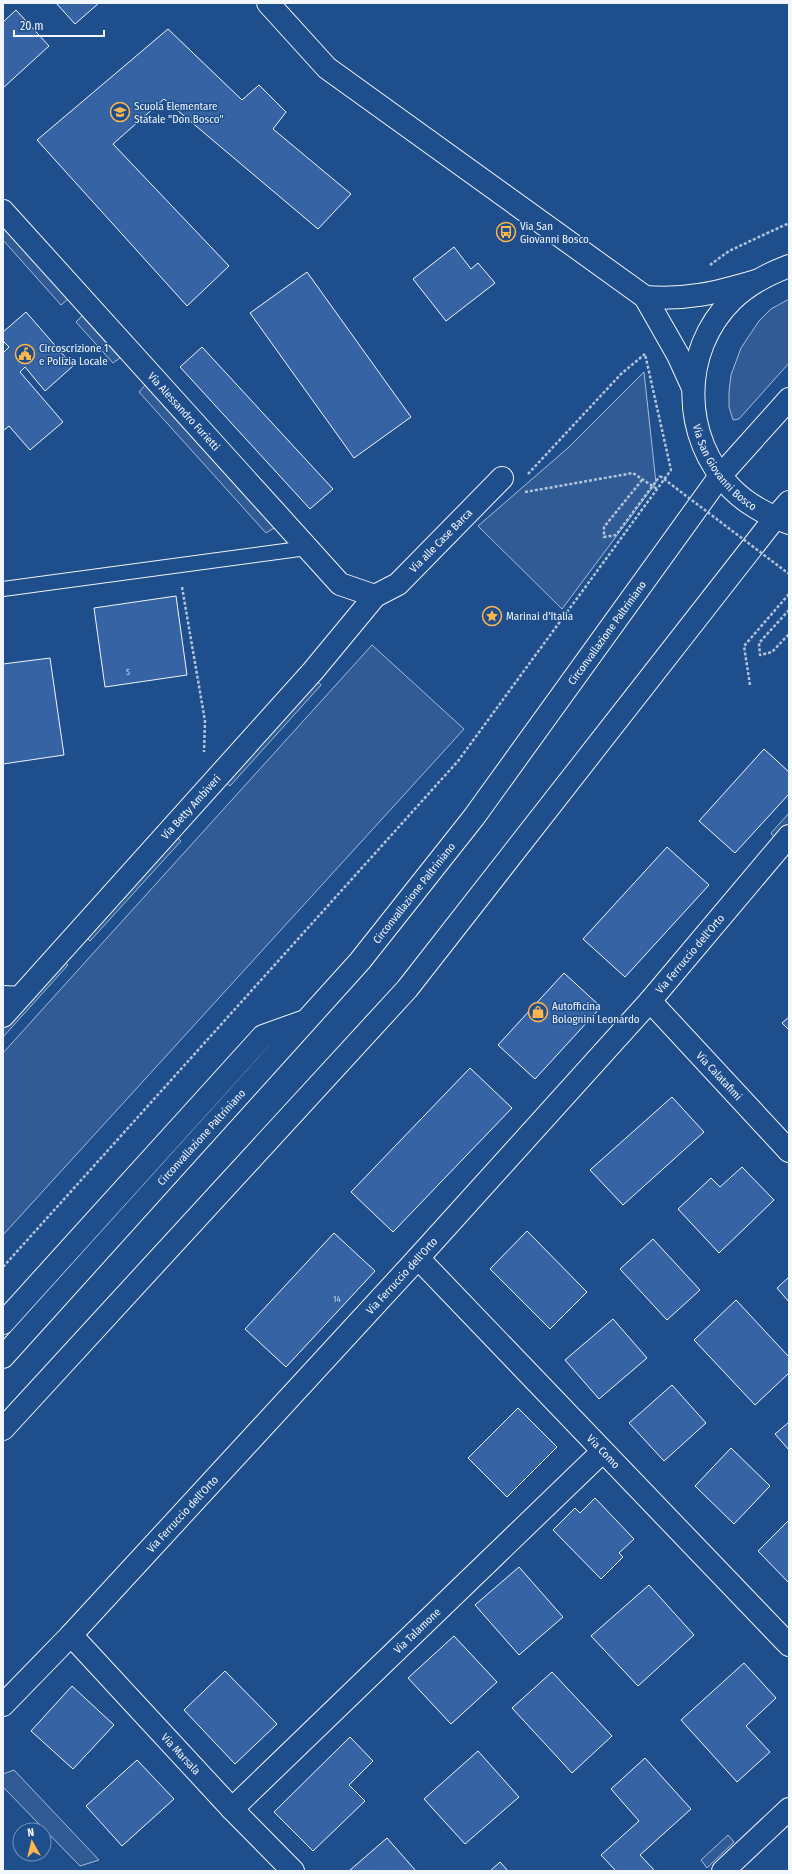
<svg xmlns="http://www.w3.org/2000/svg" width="792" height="1874" viewBox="0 0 792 1874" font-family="'Fira Sans Condensed',sans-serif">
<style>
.built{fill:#305b95;stroke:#a8bbd7}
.building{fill:#3563a3;stroke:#f2f6ff}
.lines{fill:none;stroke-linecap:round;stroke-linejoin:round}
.lane-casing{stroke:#f2f6ff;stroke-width:16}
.street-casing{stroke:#f2f6ff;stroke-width:24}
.primary-casing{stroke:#f2f6ff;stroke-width:24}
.highway-casing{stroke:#f2f6ff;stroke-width:24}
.path{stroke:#b3c4dc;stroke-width:2.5;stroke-dasharray:3 2;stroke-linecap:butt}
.lane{stroke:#1f4e8c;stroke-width:14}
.street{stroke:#1f4e8c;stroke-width:22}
.primary{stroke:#1f4e8c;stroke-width:22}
.highway{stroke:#1f4e8c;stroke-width:22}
.path-bridge{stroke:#b3c4dc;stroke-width:2.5;stroke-dasharray:3 2;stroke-linecap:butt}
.labels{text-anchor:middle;stroke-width:3;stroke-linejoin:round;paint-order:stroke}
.number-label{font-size:9px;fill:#c3d1e8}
.poi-label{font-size:11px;fill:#f2f6ff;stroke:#1f4e8c;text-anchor:start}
.street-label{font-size:11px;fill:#f2f6ff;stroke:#1f4e8c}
</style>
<rect width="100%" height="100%" fill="#1f4e8c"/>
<g class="built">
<polygon points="3,227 68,299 61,305 3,240"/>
<polygon points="789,299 789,363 739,419 733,420 729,407 729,392 731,375 741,348 759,321 771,309"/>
<polygon points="82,316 120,358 113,363 76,322"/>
<polygon points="644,372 656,483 562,609 478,526 569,447"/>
<polygon points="145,385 274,528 266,533 139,392"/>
<polygon points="372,645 464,729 3,1235 3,1053"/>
<polygon points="315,679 321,685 230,786 223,780"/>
<polygon points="789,813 789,826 776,840 771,833"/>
<polygon points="175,835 181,841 90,941 84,935"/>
<polygon points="61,959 68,965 3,1037 3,1024"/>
<polygon points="14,1770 99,1860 80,1866 3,1787 3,1774"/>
<polygon points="728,1835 734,1842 707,1868 701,1860"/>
</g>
<g class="building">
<polygon points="56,3 99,3 75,24"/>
<polygon points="16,10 49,46 3,88 3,22"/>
<polygon points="168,29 242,100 259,85 286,112 273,129 351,194 318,229 164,99 113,144 229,266 187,306 37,140"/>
<polygon points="454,247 471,269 478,263 495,283 446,321 413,279"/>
<polygon points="307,272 411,417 354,458 250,313"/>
<polygon points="26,312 73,366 45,391 25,367 20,372 63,422 30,450 9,426 3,431 3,353 9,347 3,341 3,332"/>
<polygon points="202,347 333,489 310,509 180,367"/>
<polygon points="176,596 187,675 105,687 94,608"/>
<polygon points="50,658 64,755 3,764 3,664"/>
<polygon points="764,749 789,772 789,794 735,853 699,821"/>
<polygon points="667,847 709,885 625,977 583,939"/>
<polygon points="564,973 601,1007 535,1079 498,1045"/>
<polygon points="789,1017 789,1030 782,1023"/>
<polygon points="470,1068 512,1108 393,1232 351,1192"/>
<polygon points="672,1097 704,1132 623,1205 590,1170"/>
<polygon points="742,1167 774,1200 719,1253 678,1209 711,1178 720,1187"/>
<polygon points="527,1231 587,1292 550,1329 490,1269"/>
<polygon points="334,1233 375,1271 286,1367 245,1329"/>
<polygon points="653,1239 700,1290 667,1320 620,1269"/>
<polygon points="789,1277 789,1302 777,1288"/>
<polygon points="736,1300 789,1357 789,1373 755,1405 694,1340"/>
<polygon points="613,1319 647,1358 599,1399 565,1360"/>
<polygon points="672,1385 706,1423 664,1461 629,1423"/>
<polygon points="518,1408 557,1447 507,1497 468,1458"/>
<polygon points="789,1422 789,1450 775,1434"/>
<polygon points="731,1448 770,1486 734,1524 695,1486"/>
<polygon points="595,1498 634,1539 619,1553 623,1557 601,1579 553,1530 575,1508 580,1513"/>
<polygon points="789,1520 789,1583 758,1551"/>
<polygon points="519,1567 563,1617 519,1655 475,1605"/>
<polygon points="649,1585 694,1635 638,1686 591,1636"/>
<polygon points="454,1636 497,1682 451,1724 408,1678"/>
<polygon points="744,1663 776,1698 746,1726 770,1752 737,1782 681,1720"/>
<polygon points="225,1671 277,1724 235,1764 184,1710"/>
<polygon points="552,1672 612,1736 572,1773 512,1708"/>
<polygon points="72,1686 114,1725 73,1769 31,1731"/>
<polygon points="350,1737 373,1761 349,1785 365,1801 313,1851 274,1812"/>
<polygon points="478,1751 519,1797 465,1844 424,1799"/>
<polygon points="645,1758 691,1809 640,1855 655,1871 616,1871 601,1855 639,1821 611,1789"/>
<polygon points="137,1760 174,1799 122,1846 86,1806"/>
<polygon points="387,1838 416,1871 349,1871"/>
<polygon points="500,1862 508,1871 490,1871"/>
</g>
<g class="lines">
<defs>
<g id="lane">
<polyline points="3,589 307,548"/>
<polyline points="3,993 23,994"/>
</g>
<g id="street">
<polyline points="268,3 327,68 645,297 678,355 693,388"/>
<path id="s1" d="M3,211L340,584L375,596"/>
<path d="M645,297C687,300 716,293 756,281"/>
<path id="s2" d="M650,1001L789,1151"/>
<path id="s3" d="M3,1016L313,671L375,596L398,584L502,478"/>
<path id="s4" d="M418,1258L789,1645"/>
<path id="s5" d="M71,1635L232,1809L293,1871"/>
<path id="s6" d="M3,1705L71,1635L418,1258L650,1001L789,836"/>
<path id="s7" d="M232,1809L602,1452"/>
<polyline points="723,1871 789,1809"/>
</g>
<g id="primary">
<path id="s8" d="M789,266C768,274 748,284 732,300C680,351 681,438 732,489C748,505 767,515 789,523"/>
</g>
<g id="highway">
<polyline points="3,1323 263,1036 305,1021"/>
<path id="s9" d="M3,1357L360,961L474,817L720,476L789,399"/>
<polyline points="3,1429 407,989 775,518 789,502"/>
</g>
</defs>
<use href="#lane" class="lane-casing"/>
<use href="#street" class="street-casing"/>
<use href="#primary" class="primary-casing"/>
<use href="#highway" class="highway-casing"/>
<g class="path">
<polyline points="710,265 729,251 789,223"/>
<polyline points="528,474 621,374 645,354"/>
<polyline points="642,480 604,527 604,537 616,535 660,476"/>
<polyline points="525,492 633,473 657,489"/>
<polyline points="182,587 205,721 204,752"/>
<polyline points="789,610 759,643 760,655 772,652 789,634"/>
<polyline points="750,685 744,646 789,594"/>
<polyline points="3,1267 458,761 671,470 645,354"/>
</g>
<use href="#lane" class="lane"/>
<use href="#street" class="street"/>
<use href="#primary" class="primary"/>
<use href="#highway" class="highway"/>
<polyline class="path-bridge" points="660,476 789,574"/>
</g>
<defs>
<symbol id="school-ring" viewBox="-11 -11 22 22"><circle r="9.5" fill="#1f4e8c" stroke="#ffb74d" stroke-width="1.5"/><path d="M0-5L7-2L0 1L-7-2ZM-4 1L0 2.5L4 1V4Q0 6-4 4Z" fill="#ffb74d"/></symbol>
<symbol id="bus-ring" viewBox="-11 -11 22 22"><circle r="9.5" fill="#1f4e8c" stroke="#ffb74d" stroke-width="1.5"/><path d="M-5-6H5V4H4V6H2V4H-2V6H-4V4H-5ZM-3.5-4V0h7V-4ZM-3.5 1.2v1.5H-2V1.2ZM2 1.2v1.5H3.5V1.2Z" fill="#ffb74d"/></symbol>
<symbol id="civic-ring" viewBox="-11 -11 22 22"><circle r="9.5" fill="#1f4e8c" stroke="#ffb74d" stroke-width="1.5"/><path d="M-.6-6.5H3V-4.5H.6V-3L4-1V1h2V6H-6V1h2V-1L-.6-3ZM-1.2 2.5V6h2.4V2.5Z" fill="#ffb74d"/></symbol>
<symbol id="sight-ring" viewBox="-11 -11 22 22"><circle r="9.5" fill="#1f4e8c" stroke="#ffb74d" stroke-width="1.5"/><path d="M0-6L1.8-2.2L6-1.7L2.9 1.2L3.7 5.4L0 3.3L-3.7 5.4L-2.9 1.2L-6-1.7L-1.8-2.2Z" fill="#ffb74d"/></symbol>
<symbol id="shop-ring" viewBox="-11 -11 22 22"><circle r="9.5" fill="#1f4e8c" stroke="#ffb74d" stroke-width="1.5"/><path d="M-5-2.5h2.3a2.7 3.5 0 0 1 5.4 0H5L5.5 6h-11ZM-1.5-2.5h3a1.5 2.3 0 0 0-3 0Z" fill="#ffb74d"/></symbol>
</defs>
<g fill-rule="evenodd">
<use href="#school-ring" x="109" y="101" width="22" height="22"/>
<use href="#bus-ring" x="495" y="221" width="22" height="22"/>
<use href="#civic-ring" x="14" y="343" width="22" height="22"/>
<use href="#sight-ring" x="481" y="605" width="22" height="22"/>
<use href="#shop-ring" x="527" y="1001" width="22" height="22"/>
</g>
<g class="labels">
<g class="number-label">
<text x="128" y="675">5</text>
<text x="337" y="1302">14</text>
</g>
<g class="poi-label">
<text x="134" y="110">Scuola Elementare<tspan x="134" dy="13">Statale "Don Bosco"</tspan></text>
<text x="520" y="230">Via San<tspan x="520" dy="13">Giovanni Bosco</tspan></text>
<text x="39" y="352">Circoscrizione 1<tspan x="39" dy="13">e Polizia Locale</tspan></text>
<text x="506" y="620">Marinai d'Italia</text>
<text x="552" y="1010">Autofficina<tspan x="552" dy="13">Bolognini Leonardo</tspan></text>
</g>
<g class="street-label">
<text dy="4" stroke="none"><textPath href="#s1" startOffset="270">Via Alessandro Furietti</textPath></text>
<text dy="4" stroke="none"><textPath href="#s8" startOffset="254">Via San Giovanni Bosco</textPath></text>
<text dy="4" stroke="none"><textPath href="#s3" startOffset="648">Via alle Case Barca</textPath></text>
<text dy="4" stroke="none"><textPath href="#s9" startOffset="944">Circonvallazione Paltriniano</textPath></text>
<text dy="4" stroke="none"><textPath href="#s3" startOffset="281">Via Betty Ambiveri</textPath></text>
<text dy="4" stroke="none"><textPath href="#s9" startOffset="620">Circonvallazione Paltriniano</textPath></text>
<text dy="4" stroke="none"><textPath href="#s6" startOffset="1018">Via Ferruccio dell'Orto</textPath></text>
<text dy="4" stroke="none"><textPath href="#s2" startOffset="102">Via Calatafimi</textPath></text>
<text dy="4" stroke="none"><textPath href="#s9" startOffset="296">Circonvallazione Paltriniano</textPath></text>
<text dy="4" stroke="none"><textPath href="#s6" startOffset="586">Via Ferruccio dell'Orto</textPath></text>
<text dy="4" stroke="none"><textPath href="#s4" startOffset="268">Via Como</textPath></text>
<text dy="4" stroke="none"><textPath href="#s6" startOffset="262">Via Ferruccio dell'Orto</textPath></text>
<text dy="4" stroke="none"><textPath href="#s7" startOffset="257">Via Talamone</textPath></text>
<text dy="4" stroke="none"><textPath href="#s5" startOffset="162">Via Marsala</textPath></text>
</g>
</g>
<rect width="792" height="1874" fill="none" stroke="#f2f6ff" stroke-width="8"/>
<g transform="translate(32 1842) rotate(352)"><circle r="19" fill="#1f4e8c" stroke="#7391ba"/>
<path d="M0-3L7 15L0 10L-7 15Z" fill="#ffb74d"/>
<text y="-6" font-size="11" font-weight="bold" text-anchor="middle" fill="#f2f6ff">N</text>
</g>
<path d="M14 30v6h90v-6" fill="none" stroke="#f2f6ff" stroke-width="2"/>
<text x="20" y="30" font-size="12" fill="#f2f6ff" stroke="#1f4e8c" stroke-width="3" paint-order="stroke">20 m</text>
</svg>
